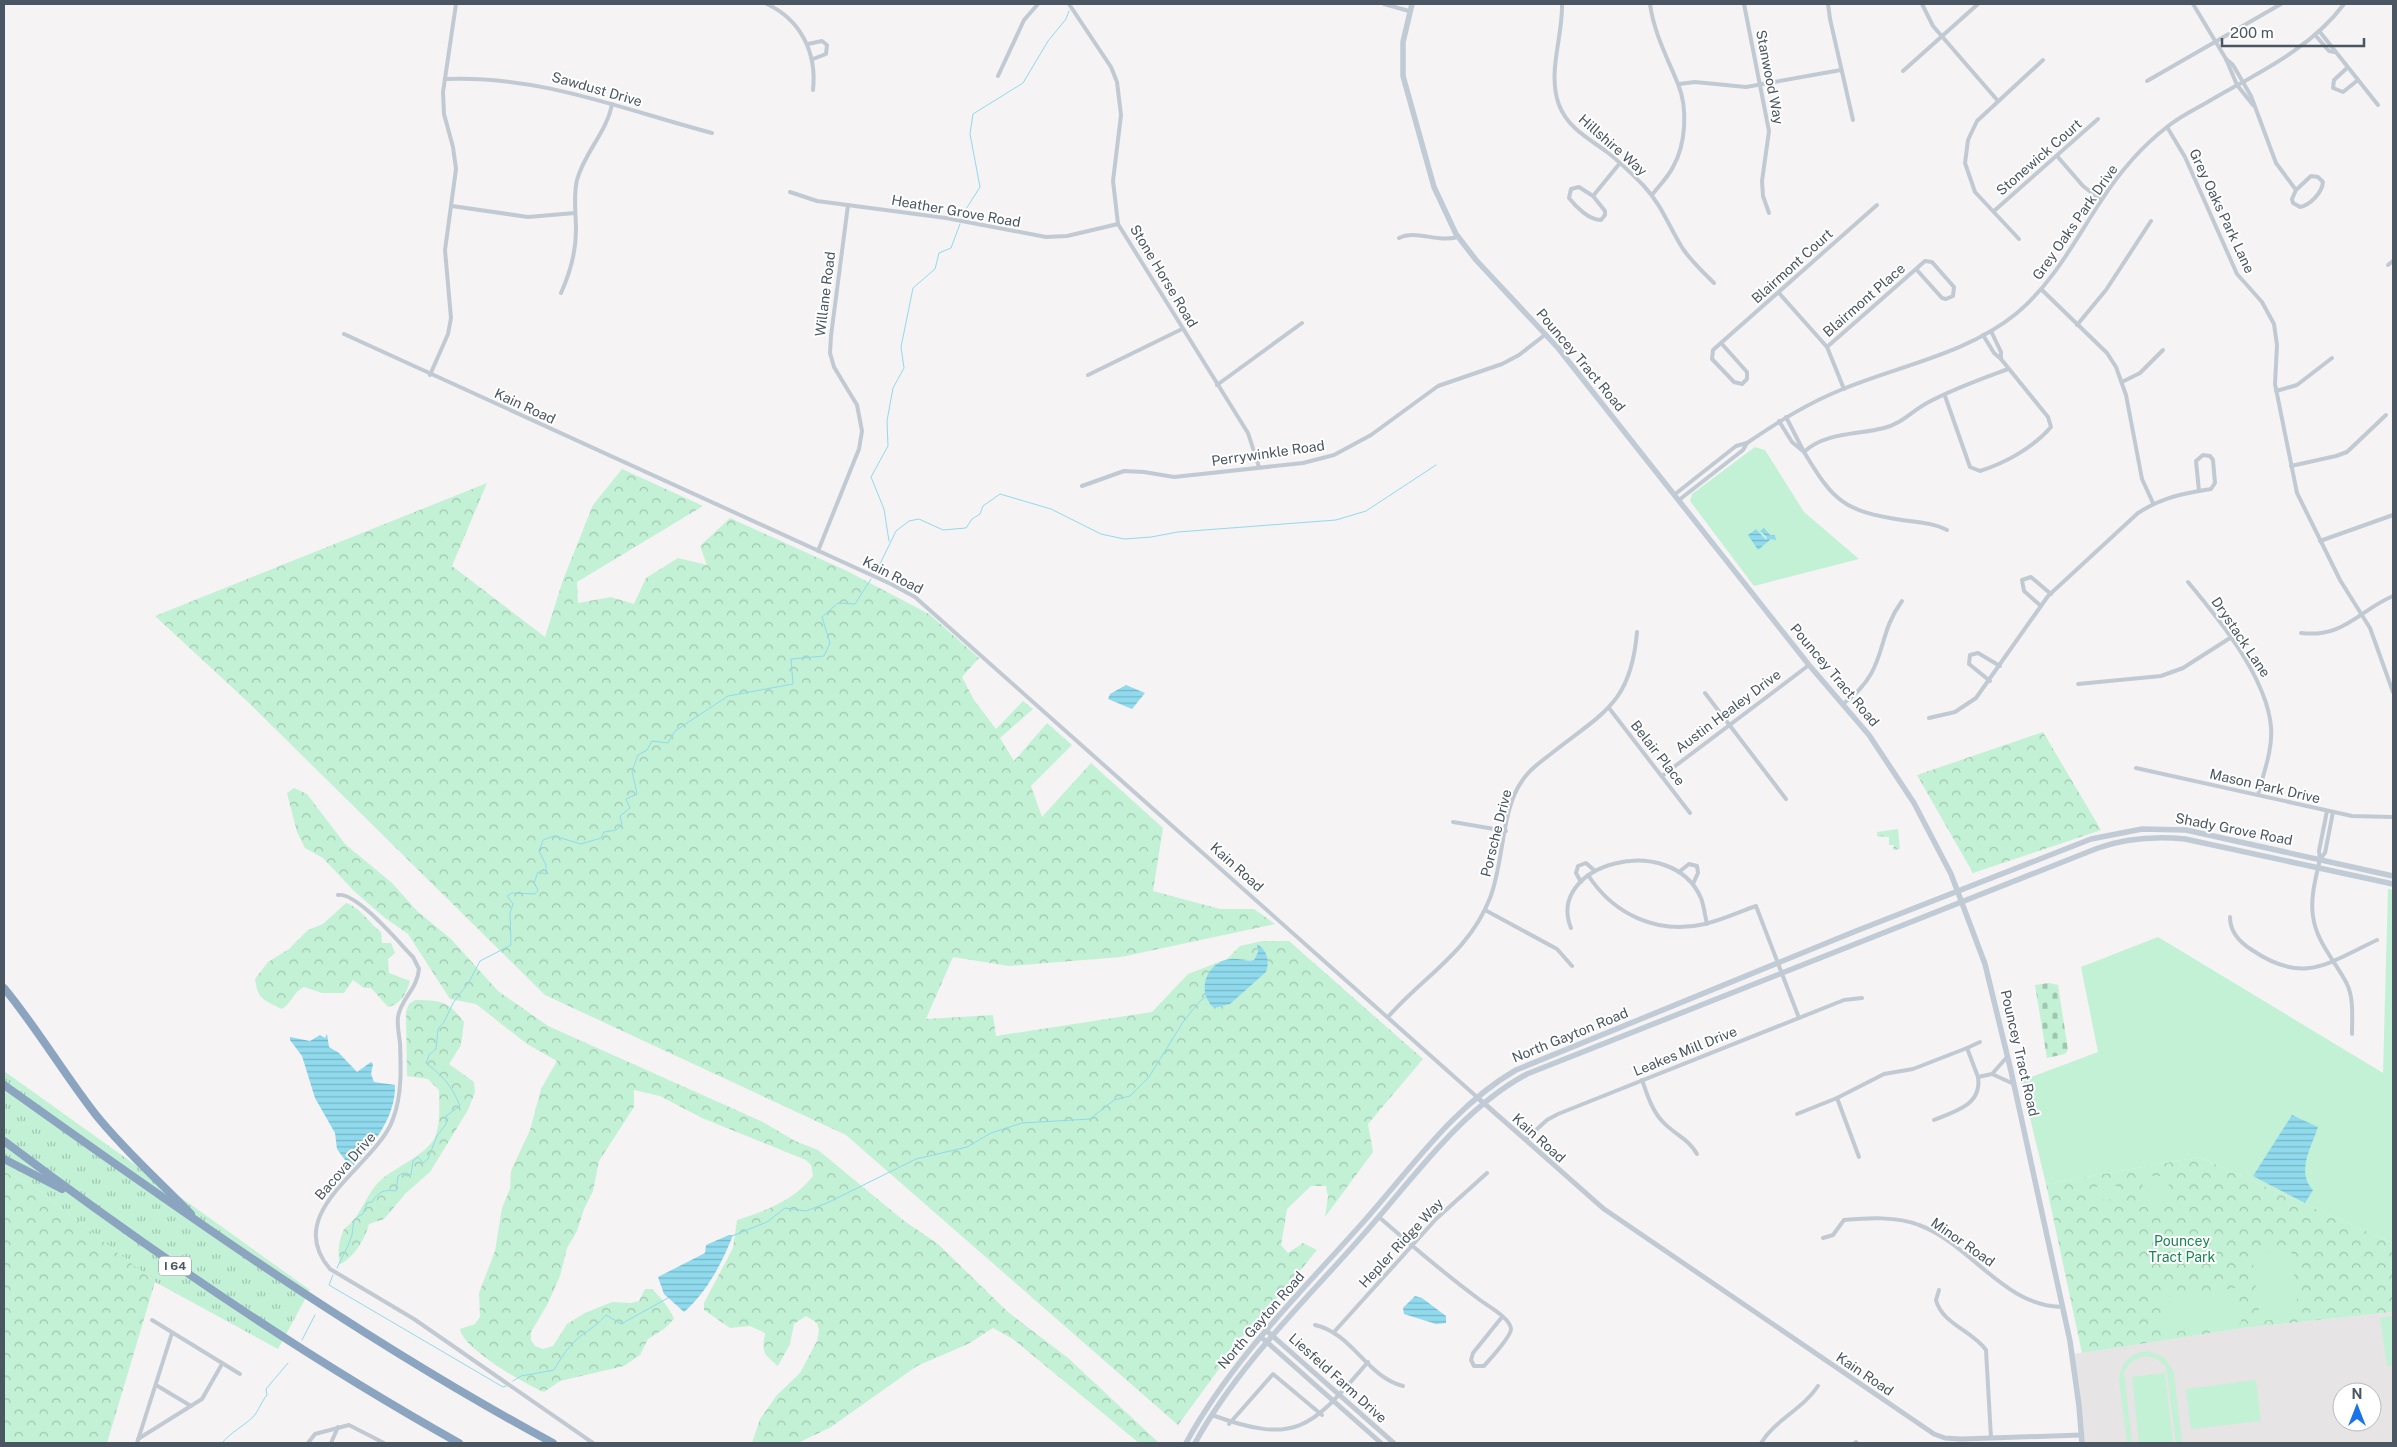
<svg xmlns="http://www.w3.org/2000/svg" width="2397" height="1447" viewBox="0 0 2397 1447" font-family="'Public Sans',sans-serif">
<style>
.education{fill:#e6e4e5;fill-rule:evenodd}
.grass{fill:url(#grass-tufts)}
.forest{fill:url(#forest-crowns);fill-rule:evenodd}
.cemetery{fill:url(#cemetery-stones)}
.garden{fill:#c3f1d5}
.water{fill:url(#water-rules)}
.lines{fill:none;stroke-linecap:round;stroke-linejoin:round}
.stream{stroke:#90daee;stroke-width:1}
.minor{stroke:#c1cad2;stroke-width:4}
.tertiary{stroke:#c1cad2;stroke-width:5}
.secondary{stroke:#c1cbd6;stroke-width:5.5}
.motorway{stroke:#8ba5c1;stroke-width:8}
.labels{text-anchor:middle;stroke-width:4;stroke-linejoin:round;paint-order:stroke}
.shield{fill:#fff;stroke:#808990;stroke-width:1}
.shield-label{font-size:12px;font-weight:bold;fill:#4a5661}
.street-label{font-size:14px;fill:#4a5661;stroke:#fff}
.park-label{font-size:14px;fill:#17864f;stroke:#fff}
</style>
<defs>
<pattern id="grass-tufts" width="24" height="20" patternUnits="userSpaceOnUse" patternTransform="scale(1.25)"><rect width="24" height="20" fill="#c3f1d5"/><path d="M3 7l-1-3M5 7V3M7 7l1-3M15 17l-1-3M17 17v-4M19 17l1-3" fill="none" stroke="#a0c6b0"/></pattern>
<pattern id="forest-crowns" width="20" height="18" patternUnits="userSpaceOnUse" patternTransform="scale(1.25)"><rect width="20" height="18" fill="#c3f1d5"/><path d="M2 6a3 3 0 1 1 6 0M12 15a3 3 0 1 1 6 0" fill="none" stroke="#a0c6b0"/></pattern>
<pattern id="cemetery-stones" width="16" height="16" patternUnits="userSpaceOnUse" patternTransform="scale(1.25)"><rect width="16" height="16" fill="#c3f1d5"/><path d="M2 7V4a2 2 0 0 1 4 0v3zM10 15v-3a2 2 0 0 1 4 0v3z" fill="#a0c6b0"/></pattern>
<pattern id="water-rules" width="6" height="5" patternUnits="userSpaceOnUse" patternTransform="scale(1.25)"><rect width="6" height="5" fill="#90daee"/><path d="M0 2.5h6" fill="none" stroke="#78b4c4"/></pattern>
</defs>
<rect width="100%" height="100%" fill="#f5f3f3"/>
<path class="education" d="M2393,1312V1443H2083L2074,1354L2243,1328ZM2342,1392H2372V1422H2342Z"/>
<polygon class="grass" points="4,1071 310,1290 278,1349 155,1282 28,1182 4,1172"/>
<g class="forest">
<path d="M622,469L703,506L577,582L578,603L611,597L634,604L646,578L678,558L707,565L700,546L730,518L847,571L929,614L979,658L962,677L974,700L996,729L1023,701L1033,709L1000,738L1014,761L1047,723L1072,745L1031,786L1042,817L1091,763L1163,828L1153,891L1220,909H1254L1275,924L1121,957L1009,966L953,957L926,1019L993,1015L996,1036L1152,1012L1188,974L1227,959L1240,946L1262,941H1289L1423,1059L1368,1124L1373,1152L1325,1217L1328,1197L1326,1186H1311L1287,1209L1281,1245L1288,1253L1303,1243L1317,1250L1287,1287L1246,1332L1178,1425L846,1135L545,995L249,703L155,616L487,483L452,566L545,637L563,580L593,505ZM1257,945L1266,972L1227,960H1254L1258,952Z"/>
<polygon points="2043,732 2101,830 1973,873 1917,775"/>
<path d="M294,788L307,794L345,844L392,883L417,911L451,939L498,991L548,1026L763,1122L795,1141L818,1150L903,1220L938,1244L1008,1312L1068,1358L1159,1443H1139L1013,1339L993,1328L968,1344L917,1366L831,1427L798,1443H752L760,1419L777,1395L800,1373L817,1341L819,1330L817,1323L806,1316L794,1324L790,1344L778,1366C762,1353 762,1352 765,1333L750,1326L730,1328L704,1310V1303L733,1248L737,1220C765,1211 795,1200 813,1176L811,1165L806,1160L702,1118L660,1096L634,1090V1107L599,1161L593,1191L584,1209L577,1231L567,1248L560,1276L548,1303L531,1332V1340L535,1346L543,1349L553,1346L567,1324L585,1313L612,1302L631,1303L639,1301L645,1289H652C659,1295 671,1310 674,1319L664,1329L648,1339L640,1355L624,1366L560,1381L544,1392C526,1385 462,1348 460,1329L475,1324L480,1317L479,1293L495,1251L502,1208L510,1189L511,1171L530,1130L541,1089L557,1061L527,1044L476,1004L450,999L408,934L385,918L354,891L323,858L305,848L297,832L287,793Z"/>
<polygon points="1898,829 1900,849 1893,850 1894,845 1889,845 1889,837 1877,836 1877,832"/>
<path d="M346,903C360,907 369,923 381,932L382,943H391L395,953L388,959L389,973L410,981C407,993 400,1005 388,1007L371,988H364L353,980L344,993H322L304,987C293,992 292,1003 282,1009C264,1000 258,1000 255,979L268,962L289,949L308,930L323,924Z"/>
<path d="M415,1000C439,1000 449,1001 464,1022L461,1045L449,1064L474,1082L475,1092L468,1110L430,1172L406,1193L384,1219L369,1224C365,1239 354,1258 340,1264C338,1253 338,1245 342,1234C344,1227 347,1227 351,1223C363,1210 368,1191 382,1179C396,1167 425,1155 434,1139C441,1125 439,1106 439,1090L428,1079L407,1076L406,1012L409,1004Z"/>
<polygon points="2199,1157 2393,1243 2393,1312 2243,1328 2082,1353 2046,1184"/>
<polygon points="4,1172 28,1182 155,1282 107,1443 4,1443"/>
</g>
<polygon class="cemetery" points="2049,983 2058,985 2068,1050 2065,1054 2047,1058 2035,985"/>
<g class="garden">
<polygon points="1755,447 1765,450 1804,512 1859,559 1754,586 1690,501 1692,494"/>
<polygon points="2388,889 2393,890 2393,1243 2199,1157 2046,1184 2021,1081 2098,1052 2081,967 2158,937 2383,1073"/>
<polygon points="2142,1176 2168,1176 2169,1189 2143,1189"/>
<polygon points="2117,1186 2118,1199 2092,1200 2091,1187"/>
<polygon points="2168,1193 2169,1206 2143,1207 2142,1194"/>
<polygon points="2291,1249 2299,1317 2260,1321 2252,1254"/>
<polygon points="2237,1288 2241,1323 2164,1333 2159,1298"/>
<polygon points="2393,1316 2393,1365 2387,1366 2380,1318"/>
<path d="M2148,1351L2165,1358L2174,1373L2182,1443H2176L2166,1367C2153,1351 2133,1354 2124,1372L2132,1443H2127L2119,1380C2121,1362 2130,1353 2148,1351Z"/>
<polygon points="2165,1373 2173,1443 2139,1443 2132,1377"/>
<polygon points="2256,1380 2261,1421 2191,1429 2186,1389"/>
</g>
<g class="water">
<polygon points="1764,528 1770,535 1775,535 1776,540 1771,539 1758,550 1748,535 1756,529 1766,540 1767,537 1760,531"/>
<polygon points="1126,685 1145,693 1132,709 1108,699 1110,694"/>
<path d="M1257,944C1267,950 1270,961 1266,972L1230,1004L1214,1008C1195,991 1207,961 1231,959C1239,958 1245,962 1254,960L1258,952Z"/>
<path d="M327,1034L329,1047L339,1053L357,1072L371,1062L373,1064L371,1074L374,1082L395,1085C396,1117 372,1147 351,1168L337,1149L335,1133L315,1098L302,1056L290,1040V1037L310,1041L320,1035L325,1038Z"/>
<path d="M2292,1115L2318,1127C2311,1148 2296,1172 2313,1190L2305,1203L2253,1176Z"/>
<path d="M729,1235H733C722,1263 707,1292 684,1312L664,1294L658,1277L705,1253L706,1245Z"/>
<polygon points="1415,1296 1422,1298 1446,1316 1446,1323 1436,1324 1404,1314 1403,1308"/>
</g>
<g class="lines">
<g class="stream">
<polyline points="961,217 980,187 970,134 973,114 1023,83 1048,41 1066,19 1069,11"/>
<polyline points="889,541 884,509 871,477 888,446 887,421 893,388 904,368 901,347 913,288 935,269 939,253 951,248 960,224"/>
<polyline points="876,572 896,531 909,521 919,519 943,530 966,528 972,519 980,514 983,506 1000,494 1051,509 1101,534 1124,539 1151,537 1178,532 1336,520 1366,511 1436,465"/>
<polyline points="732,1236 767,1222 785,1208 806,1211 827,1203 916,1159 967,1147 991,1133 1022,1123 1090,1119 1114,1100 1130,1096 1149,1077 1183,1022 1200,1001 1207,996"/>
<path d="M337,1268C341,1258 348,1248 351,1238C355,1228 349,1220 363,1214L367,1203L372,1202C378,1192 384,1189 396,1191L398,1176L403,1173L406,1176L411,1175L413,1161L418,1157L423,1163L428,1159L437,1136L446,1124V1116L460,1106C452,1086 443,1076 426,1063L429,1055L436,1049L438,1029L444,1022L453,1003L469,982L480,961L511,945L510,913L513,904L507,896L512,893L535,894L538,890L534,883L538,872L546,874V865L539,851L543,840L554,836L581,844L601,838L604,832L616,830L622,825L620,816L630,808L626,799L637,794L632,771L638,755L647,750L652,741L668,743L675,731L728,696L793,684L791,659L824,656L830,643L822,617L838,603L855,604L871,579"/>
<polyline points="333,1275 329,1285 503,1387 506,1386"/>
<polyline points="302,1340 315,1315"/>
<path d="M513,1381L521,1376L554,1370C562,1356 572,1341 585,1333C594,1326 598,1324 606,1315L621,1324L668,1298"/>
<path d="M222,1443C231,1432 244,1426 254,1416C258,1411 262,1401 267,1395L266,1389L288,1363"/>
</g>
<g class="minor">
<path d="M767,4C801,20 817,53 813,90"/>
<polyline points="1069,4 1111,67 1117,82 1121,115 1113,181 1118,224 1248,433 1259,467"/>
<polyline points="1384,4 1409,11"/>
<path d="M1562,4C1563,37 1547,72 1559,105C1568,128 1588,138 1607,152C1620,162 1632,174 1643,185C1662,205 1669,227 1683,249C1692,262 1703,272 1714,283"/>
<path d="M1650,4C1654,33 1667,57 1678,84C1688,108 1686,144 1673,167C1668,177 1659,186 1652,195"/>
<polyline points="1744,4 1769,131 1762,181 1763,196 1769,213"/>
<polyline points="1828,4 1830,19 1853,120"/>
<polyline points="1922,4 1933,26 1998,101"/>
<polyline points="2193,4 2226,59"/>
<polyline points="2320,32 2378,105"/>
<polyline points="2316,36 2329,51 2334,52"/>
<polyline points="808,44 822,41 827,45 826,54 813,59"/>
<polyline points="2347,68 2334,80 2333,88 2343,92 2358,80"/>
<polyline points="1903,71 1978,4"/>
<polyline points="998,76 1024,20 1038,4"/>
<path d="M445,79C540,75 621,109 712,133"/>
<polyline points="2147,81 2281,4"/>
<polyline points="1679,84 1695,82 1746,87 1841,70"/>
<path d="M2253,105L2237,85L2226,59L2233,65L2251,96L2276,163L2296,190L2292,199L2293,203L2300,207C2310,205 2322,193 2323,182L2318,177L2311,176L2296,190"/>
<polyline points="2167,127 2185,157 2237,274 2262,302 2274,324 2277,345 2275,384 2297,493 2340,580 2370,628 2393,692"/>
<polyline points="2057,156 2083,186 2101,200"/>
<polyline points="790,192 817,201 946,218 1046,237 1067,236 1118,224"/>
<path d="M1593,196L1605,211V215L1601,220C1589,220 1576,207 1569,198L1571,189L1579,187L1593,196L1620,163"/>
<polyline points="452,206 528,217 575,213"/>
<polyline points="1994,211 2098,119"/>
<path d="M1399,238C1416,229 1436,243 1458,237"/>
<polyline points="2019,239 1975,192 1965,163 1968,140 1977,121 2043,60"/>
<polyline points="2388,265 2393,261"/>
<polyline points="2042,290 2107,353 2116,367 2126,395 2142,479 2153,503"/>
<path d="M561,293C570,273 576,252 576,230C576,214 573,196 577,180C584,153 607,132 612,104"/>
<polyline points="1779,293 1827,347 1844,389"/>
<polyline points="2077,325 2106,290 2151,221"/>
<polyline points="344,334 891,584 915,597 1477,1097"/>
<polyline points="1983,335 1994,353 2001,359 2001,352 1991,331"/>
<polyline points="1721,343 1747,372 1747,379 1742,384 1734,382 1712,359 1713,350 1877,205"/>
<polyline points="1827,347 1916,269 1942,298 1946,299 1953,296 1954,287 1932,262 1925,261 1916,269"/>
<polyline points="430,375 448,334 451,318 445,250 456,169 453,147 444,114 443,92 456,4"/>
<polyline points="1088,375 1182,329"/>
<polyline points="2122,382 2140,373 2163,350"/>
<polyline points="1217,385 1302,323"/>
<polyline points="2276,391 2297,385 2332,358"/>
<path d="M1945,396L1970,467L1980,471C2005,463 2033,448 2051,427L2048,417L2001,359"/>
<polyline points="1779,421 1792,442 1804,452 1786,417"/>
<polygon points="2203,455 2210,456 2213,460 2215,483 2211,489 2199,491 2196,461"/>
<polyline points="2291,466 2336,456 2347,452 2386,415"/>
<polyline points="1082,486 1124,471 1144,472 1174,477 1303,463 1334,455 1371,435 1438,386 1502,364 1519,355 1546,334"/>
<path d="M1674,495L1736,446L1747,443C1778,422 1808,403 1843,389C1901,365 1967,354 2017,313C2054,282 2075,240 2101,201C2119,173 2141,147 2167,127C2179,117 2193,110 2206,103C2255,74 2310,50 2344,4"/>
<polyline points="1679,500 1743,450 1747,443"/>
<path d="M1947,530C1934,523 1917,522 1902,520C1844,511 1834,502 1804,452C1825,432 1858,435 1884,428C1901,424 1912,411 1927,403C1952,389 1981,379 2008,369"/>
<polyline points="2320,541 2393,515"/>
<polyline points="818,551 859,449 862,431 857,405 834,367 830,353 831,336 848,205"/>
<path d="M2188,582C2219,619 2267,678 2271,727C2273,750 2263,774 2258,795"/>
<polyline points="2041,606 2024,591 2022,580 2031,577 2051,594"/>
<path d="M2301,633C2344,638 2358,611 2393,596"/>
<polyline points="1990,681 1969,664 1970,655 1978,653 2000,666"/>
<polyline points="2078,684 2161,676 2183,668 2230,638"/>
<polyline points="1705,693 1786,799"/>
<path d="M1843,704C1890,669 1874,639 1902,601"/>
<polyline points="1609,708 1690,813"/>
<path d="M1929,718L1955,712L1976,698L2048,596L2138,513C2158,500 2176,495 2199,491"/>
<polyline points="2136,768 2352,816 2391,817"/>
<polyline points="1662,776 1809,665"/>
<polyline points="2327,811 2319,851 2320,859 2325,853 2333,812"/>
<polyline points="1453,822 1506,831"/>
<path d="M2320,859C2316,877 2310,898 2313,916C2316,942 2336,962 2347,984C2354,999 2352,1018 2352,1034"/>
<polyline points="1679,872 1689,864 1697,866 1698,873 1693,884"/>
<path d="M1588,875C1614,915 1658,935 1705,924C1722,920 1739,912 1756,906L1799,1018"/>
<polyline points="1581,882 1576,873 1578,866 1586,863 1595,871"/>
<path d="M338,895C357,892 399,943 413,957L419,969C417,990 401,998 398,1017C397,1025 399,1035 400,1043C401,1069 402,1095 393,1119C376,1167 280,1211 330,1269L414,1319L593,1443"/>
<polyline points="1485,910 1557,949 1572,966"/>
<path d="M2230,917C2230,932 2239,942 2252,950C2304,985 2326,964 2377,940"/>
<path d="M1571,928C1545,864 1671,830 1701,898C1704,906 1705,916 1707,924"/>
<path d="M1388,1017C1424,976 1469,952 1490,898C1504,863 1501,810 1522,781C1529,769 1542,761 1552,753C1604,712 1631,703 1637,632"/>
<polyline points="1967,1048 1980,1042"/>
<polyline points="1992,1074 2014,1084"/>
<path d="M1642,1080C1647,1094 1652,1111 1663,1122C1674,1134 1689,1139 1697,1154"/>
<polyline points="1797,1114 1837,1098"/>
<path d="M1934,1120C1956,1111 1982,1105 1978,1077"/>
<polyline points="1525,1140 1547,1120 1558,1114 1844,1000 1862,998"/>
<polyline points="1859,1157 1837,1098 1884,1074 1913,1069 1967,1048 1978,1077 1992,1074 2007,1057"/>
<path d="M1379,1217C1412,1246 1445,1274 1480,1300C1488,1306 1510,1318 1511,1329C1511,1337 1490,1359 1484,1366H1474L1471,1360L1473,1353L1502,1317"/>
<path d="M1823,1238L1833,1235L1844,1220C1867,1218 1897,1216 1919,1225C1971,1244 2004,1307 2063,1307"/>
<path d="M1939,1290L1936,1300C1942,1324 1973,1331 1986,1350L1991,1438"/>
<polyline points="152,1320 240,1374"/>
<path d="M1315,1325C1352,1333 1367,1377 1403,1386"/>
<polyline points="1334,1332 1436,1219 1487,1173"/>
<polyline points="156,1385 191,1406"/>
<path d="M1212,1415C1299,1447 1313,1425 1368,1362"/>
<polyline points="1229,1424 1273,1374 1322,1415"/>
<polyline points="138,1439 202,1399 222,1364"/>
<polyline points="137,1443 172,1333"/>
<polyline points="308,1443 315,1434 349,1425 384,1443"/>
<polyline points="331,1443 338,1427"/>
<path d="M1761,1443C1775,1420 1803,1409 1818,1386"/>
<polyline points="1855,1443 1856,1442"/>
</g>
<g class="tertiary">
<polyline points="1477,1097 1604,1209 1934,1434 1945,1438 1961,1439 2081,1435"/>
<polyline points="1267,1331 1394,1443"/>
<polyline points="1261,1337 1381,1443"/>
</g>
<g class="secondary">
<polyline points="1412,4 1403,42 1403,76 1434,187 1456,234 1476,260 1558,348 1809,665 1869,735 1914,803 1951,874 1985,964 2011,1071 2070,1341 2079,1406 2082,1443"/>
<path d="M1186,1443C1232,1359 1303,1290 1366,1219C1412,1167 1455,1105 1516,1070L1856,931L2091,839L2142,829L2186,830L2393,876"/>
<path d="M1195,1443C1238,1365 1305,1301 1363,1235C1412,1180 1461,1109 1527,1074L2098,848C2127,838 2155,836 2185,839L2393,884"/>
</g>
<g class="motorway">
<path d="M4,988C37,1028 64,1074 96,1115C125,1151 159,1181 191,1214"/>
<path d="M4,1085C182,1212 360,1339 553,1443"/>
<path d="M4,1141C150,1251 300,1354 459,1443"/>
<polyline points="4,1159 62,1189"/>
</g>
</g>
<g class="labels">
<rect class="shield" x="159" y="1256.5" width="32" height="19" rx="4"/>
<g class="shield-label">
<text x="175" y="1270">I 64</text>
</g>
<g class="street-label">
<text transform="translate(1770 77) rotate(79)" y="5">Stanwood Way</text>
<text transform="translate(597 89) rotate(16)" y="5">Sawdust Drive</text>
<text transform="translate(1613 145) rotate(41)" y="5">Hillshire Way</text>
<text transform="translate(2039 157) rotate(-41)" y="5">Stonewick Court</text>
<text transform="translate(956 211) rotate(10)" y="5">Heather Grove Road</text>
<text transform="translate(2222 211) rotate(65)" y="5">Grey Oaks Park Lane</text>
<text transform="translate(2075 222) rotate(-55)" y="5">Grey Oaks Park Drive</text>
<text transform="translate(1792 266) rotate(-42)" y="5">Blairmont Court</text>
<text transform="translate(1164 276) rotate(59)" y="5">Stone Horse Road</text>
<text transform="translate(825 294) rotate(-83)" y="5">Willane Road</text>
<text transform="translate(1864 300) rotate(-41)" y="5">Blairmont Place</text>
<text transform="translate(1581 360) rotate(50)" y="5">Pouncey Tract Road</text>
<text transform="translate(525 406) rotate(25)" y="5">Kain Road</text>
<text transform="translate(1268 453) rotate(-8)" y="5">Perrywinkle Road</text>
<text transform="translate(893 575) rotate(27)" y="5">Kain Road</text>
<text transform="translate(2241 637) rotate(56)" y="5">Drystack Lane</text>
<text transform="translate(1835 675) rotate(50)" y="5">Pouncey Tract Road</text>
<text transform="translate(1728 711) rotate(-37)" y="5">Austin Healey Drive</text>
<text transform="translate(1658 753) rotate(52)" y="5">Belair Place</text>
<text transform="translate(2265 786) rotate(13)" y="5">Mason Park Drive</text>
<text transform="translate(2234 829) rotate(11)" y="5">Shady Grove Road</text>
<text transform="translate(1496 833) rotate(-76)" y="5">Porsche Drive</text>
<text transform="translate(1237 867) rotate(42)" y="5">Kain Road</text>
<text transform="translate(1570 1035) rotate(-22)" y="5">North Gayton Road</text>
<text transform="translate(1685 1051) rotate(-22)" y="5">Leakes Mill Drive</text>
<text transform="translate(2020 1053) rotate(77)" y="5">Pouncey Tract Road</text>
<text transform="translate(1539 1138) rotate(42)" y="5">Kain Road</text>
<text transform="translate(345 1166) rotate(-49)" y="5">Bacova Drive</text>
<text transform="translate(1963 1242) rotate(35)" y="5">Minor Road</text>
<text transform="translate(1401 1243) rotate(-47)" y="5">Hepler Ridge Way</text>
<text transform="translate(1261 1320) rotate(-49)" y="5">North Gayton Road</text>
<text transform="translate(1865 1374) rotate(34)" y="5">Kain Road</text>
<text transform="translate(1338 1378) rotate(42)" y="5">Liesfeld Farm Drive</text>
</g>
<g class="park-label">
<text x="2182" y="1246">Pouncey<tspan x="2182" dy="16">Tract Park</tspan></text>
</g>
</g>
<rect width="2397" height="1447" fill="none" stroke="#4a5661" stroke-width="10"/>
<g transform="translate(2357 1407)"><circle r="24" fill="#ffffff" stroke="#b7bbc0"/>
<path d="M0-4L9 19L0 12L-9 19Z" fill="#1a73e8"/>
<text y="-8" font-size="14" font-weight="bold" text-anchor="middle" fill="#4a5661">N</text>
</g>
<path d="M2222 38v8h142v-8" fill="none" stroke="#4a5661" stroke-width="2.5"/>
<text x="2230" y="38" font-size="15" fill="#4a5661" stroke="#ffffff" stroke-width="4" paint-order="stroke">200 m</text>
</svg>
